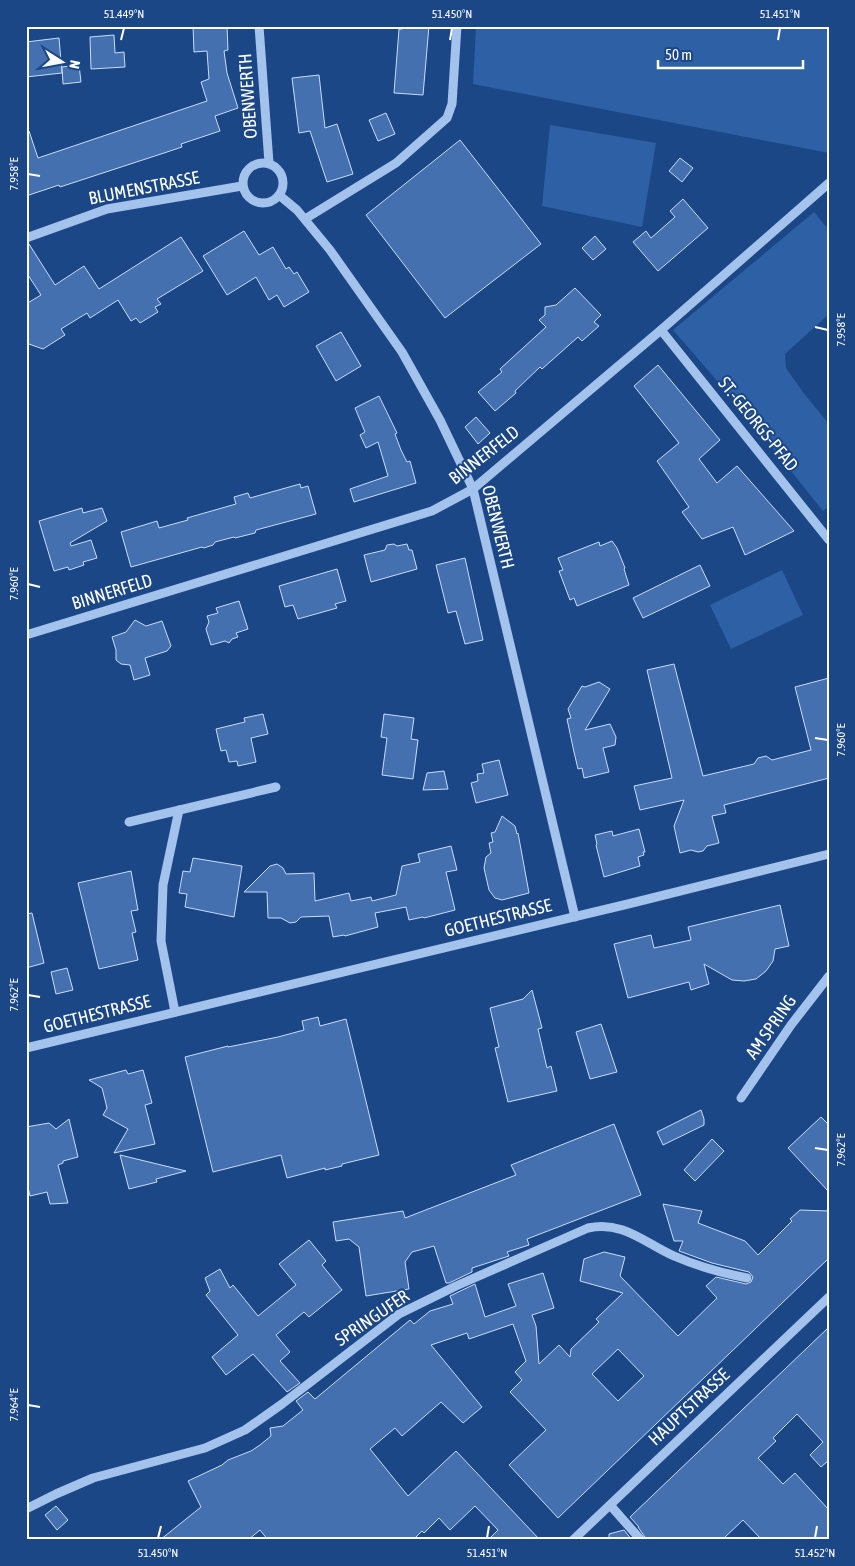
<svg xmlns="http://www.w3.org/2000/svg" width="855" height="1566" viewBox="0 0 855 1566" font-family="'Asap Condensed',sans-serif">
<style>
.green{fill:#2e60a5}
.building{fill:#4470b0;stroke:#c8ddf9;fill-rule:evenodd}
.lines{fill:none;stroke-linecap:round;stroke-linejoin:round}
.minor{stroke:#a3c2ec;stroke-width:9}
.ticks{fill:none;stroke:#fff;stroke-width:2}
.labels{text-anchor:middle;stroke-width:4;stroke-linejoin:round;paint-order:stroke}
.street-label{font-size:18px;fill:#fff;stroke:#1b4787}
.neatline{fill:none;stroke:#fff;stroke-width:2}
.ticks-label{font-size:12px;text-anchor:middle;fill:#fff}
</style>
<rect width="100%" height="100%" fill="#1b4787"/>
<g class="green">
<polygon points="476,26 829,26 829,153 473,84"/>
<polygon points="550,125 656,143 642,227 542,206"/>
<polygon points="814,212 829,230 829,314 785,354 786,368 805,395 829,424 829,506 823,511 739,406 673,330"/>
<polygon points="782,570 803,615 731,649 710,605"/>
</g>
<g class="building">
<polygon points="193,26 227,26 228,50 224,51 227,73 238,108 215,116 220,131 181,144 182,147 164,153 60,187 59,185 26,196 26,131 29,131 38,158 207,101 201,82 209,79 207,51 194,52"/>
<polygon points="402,26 429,26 423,95 394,93 399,29 402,29"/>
<polygon points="114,35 115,53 124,52 125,67 91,69 90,37"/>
<polygon points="59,38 62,73 26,77 26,42"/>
<polygon points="79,65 81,82 63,84 62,67"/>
<polygon points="319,75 325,128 337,124 353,174 327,182 310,131 299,133 292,78"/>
<polygon points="386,113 395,134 378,141 369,120"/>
<polygon points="460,140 541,244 445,318 366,215"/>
<polygon points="680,158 693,168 682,182 669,171"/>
<polygon points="683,199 708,228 658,271 633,242 646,231 651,238 675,217 670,211"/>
<polygon points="244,231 259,255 273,247 286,269 289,267 294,274 297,272 309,292 284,307 277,295 269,300 256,277 227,295 203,256"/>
<polygon points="595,236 606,249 593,260 582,248"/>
<polygon points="181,237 203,271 157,299 161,304 155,307 158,312 140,323 136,318 131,321 118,300 90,318 87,313 61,329 65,335 43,349 26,343 26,304 41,295 26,272 26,244 29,244 55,285 84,266 99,289"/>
<polygon points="575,288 601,315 594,322 599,326 582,341 578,337 542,369 540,367 515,391 516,393 495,411 478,392 502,372 500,369 546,327 539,320 545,315 545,307 556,305"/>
<polygon points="341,332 361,366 336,381 316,346"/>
<polygon points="658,365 720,440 699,459 717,483 737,466 794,531 745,555 733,527 702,539 682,512 689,507 657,461 679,443 634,386"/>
<polygon points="379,396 397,433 395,434 401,450 407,462 410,461 416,483 354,502 350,489 388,476 378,442 366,448 360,435 365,432 355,408"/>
<polygon points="476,417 490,433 478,444 465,427"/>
<polygon points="300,484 301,488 308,486 316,514 256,530 255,533 235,538 234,537 215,542 213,545 204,548 202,547 131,567 121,532 157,521 159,528 188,520 187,518 236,504 234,497 248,493 250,498"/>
<polygon points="82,508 83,513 102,508 107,521 70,543 71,546 91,540 97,558 83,562 84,565 69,570 68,567 54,571 39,521"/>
<polygon points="612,541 617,548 625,568 624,569 629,585 577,606 574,598 570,600 559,571 563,570 558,558 599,542 600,546"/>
<polygon points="394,544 397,546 407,544 409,550 412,550 417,569 371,582 364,555 385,550 387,545"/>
<polygon points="465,558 483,640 465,644 456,611 448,613 436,565"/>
<polygon points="700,565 710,586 643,618 633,598"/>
<polygon points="337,569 346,601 335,604 337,608 298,619 293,605 285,607 279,586"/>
<polygon points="239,601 248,629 236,633 238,637 232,639 229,643 225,641 211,645 206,629 209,622 207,616 218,613 216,608"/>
<polygon points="135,620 146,626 162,621 171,646 167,651 145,658 150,675 134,680 130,665 121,664 116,660 116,650 112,637 126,632"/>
<polygon points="674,664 703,776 754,764 758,758 766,756 772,760 811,750 795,687 829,678 829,778 724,805 726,813 712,816 719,843 707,846 703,851 698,852 691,850 680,853 674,826 684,800 640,810 634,786 672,778 647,670"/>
<polygon points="599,682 610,689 585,730 610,724 616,737 615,745 603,748 609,772 584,778 582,768 578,769 574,752 567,719 571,718 568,709 582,686 585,687"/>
<polygon points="263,714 268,734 251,738 256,762 238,766 237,761 229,762 226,750 221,751 216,729 245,722 244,718"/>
<polygon points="384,714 414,718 411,739 418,740 413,779 382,775 387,738 381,737"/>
<polygon points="499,760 508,795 476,803 471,783 478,781 477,774 484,773 482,764"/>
<polygon points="444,771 448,789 423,790 427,773"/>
<polygon points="502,816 515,826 517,834 518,833 529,893 502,900 495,898 489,890 484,868 486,857 491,853 489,843 493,842 491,833 495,832"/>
<polygon points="639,829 645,852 643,852 644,855 638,857 640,866 604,877 596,845 597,844 595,835 612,831 613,836"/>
<polygon points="451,846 457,870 446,872 455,910 424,918 423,917 409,920 406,907 375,913 378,927 345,936 344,935 333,937 329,916 301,917 296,922 290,923 281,918 268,918 267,892 244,892 270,866 277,864 283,868 286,874 314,873 315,901 349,893 351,901 371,897 372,901 396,895 402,866 420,862 418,854"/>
<polygon points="193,858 242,866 234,917 185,907 187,894 179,893 183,871 190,872"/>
<polygon points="131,871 138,910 131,911 136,932 132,933 138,960 99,969 78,883"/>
<polygon points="780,905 789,946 775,949 773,961 766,971 756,979 744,981 732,980 704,964 709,984 691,990 689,982 628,998 614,944 651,935 654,948 691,940 688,927"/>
<polygon points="32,913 44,963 26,968 26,914"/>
<polygon points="67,968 73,990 56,994 51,972"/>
<polygon points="532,990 542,1028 538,1029 547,1068 551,1066 557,1091 508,1102 495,1048 499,1047 490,1008 523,999"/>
<polygon points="318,1017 320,1026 346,1019 379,1155 342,1164 342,1166 325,1170 325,1168 287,1178 281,1155 213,1172 185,1057 228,1046 228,1047 278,1037 304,1030 302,1021"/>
<polygon points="601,1024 617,1072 590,1079 576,1032"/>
<polygon points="126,1070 128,1074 143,1070 152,1103 145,1105 155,1144 114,1153 128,1129 103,1115 107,1108 102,1088 89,1080"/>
<polygon points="701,1110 704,1119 704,1125 663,1145 657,1132"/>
<polygon points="821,1117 829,1125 829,1192 788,1148"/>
<polygon points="69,1119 78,1157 63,1161 63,1163 58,1165 68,1203 50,1204 47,1192 30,1196 26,1179 26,1127 49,1123 56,1129"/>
<polygon points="614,1124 641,1195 527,1239 529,1245 507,1252 509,1256 472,1268 472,1272 449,1283 446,1283 434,1246 412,1252 405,1262 409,1289 366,1296 359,1247 349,1239 336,1241 333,1222 403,1211 405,1218 516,1175 511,1165"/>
<polygon points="712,1139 724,1151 695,1181 684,1170"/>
<polygon points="120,1155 186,1171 156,1179 157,1182 129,1189"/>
<path d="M663,1204L702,1211L698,1223L745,1241L758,1255L792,1221L790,1219L800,1210L829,1211V1258L558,1518L509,1465L546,1430L510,1392L522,1380L515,1372L526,1361L513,1324L469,1339L467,1333L431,1345L482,1407L463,1423L441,1402L402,1436L395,1428L370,1449L408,1496L456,1451L540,1540H488L498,1530L475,1506L450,1530L439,1518L424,1533L422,1531L413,1540H268L260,1530L248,1540H160L201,1507L188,1481L222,1465L228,1460L251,1451L260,1445L271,1436L270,1428L283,1426L303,1410L296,1401L308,1392L315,1399L410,1320L414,1324L430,1311L453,1304L450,1296L475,1284L485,1317L516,1306L508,1284L543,1273L554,1308L532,1315L536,1326L539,1364L559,1345L570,1357L571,1349L596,1325L599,1322L596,1319L623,1293L580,1281L584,1259L604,1252L625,1257L620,1276L678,1336L717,1298L706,1286L716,1277L746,1284L751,1282L753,1277L749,1272L712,1263L679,1251L683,1241H674ZM618,1349L644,1376L618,1401L592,1374Z"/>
<polygon points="309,1240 326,1261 322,1265 342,1290 309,1317 304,1312 276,1335 290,1352 280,1361 300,1383 287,1392 253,1354 226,1375 212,1357 238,1335 206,1295 210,1291 205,1278 220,1269 230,1288 233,1285 258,1316 296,1285 279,1264"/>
<polygon points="829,1327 829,1460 821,1467 810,1455 823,1442 797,1414 773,1438 776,1441 758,1458 783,1484 795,1473 829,1510 829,1540 762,1540 743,1520 722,1540 647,1540 638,1527 639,1527 630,1517"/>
<polygon points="56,1506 68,1520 57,1530 45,1515"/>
<polygon points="624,1530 632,1540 609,1540 609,1534"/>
</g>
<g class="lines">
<g class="minor">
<polyline points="259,26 269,163"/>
<circle cx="263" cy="183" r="20"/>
<polyline points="279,195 297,210 330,250 402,352 440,420 473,489 575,917"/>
<polyline points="305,219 396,163 447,118 452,104 457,26"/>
<polyline points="26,238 107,209 242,186"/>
<polyline points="661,330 829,540"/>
<polyline points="26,635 432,511 473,489 661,330 829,183"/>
<polyline points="129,822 276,787"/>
<polyline points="175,1012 161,941 163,885 179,810"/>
<polyline points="26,1048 628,904 829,854"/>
<polyline points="741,1098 791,1025 829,976"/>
<polyline points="610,1505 641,1540"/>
<path d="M26,1509L56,1494L93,1478L205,1448L245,1430L282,1404L399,1314L456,1286L588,1228C622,1220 645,1243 674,1256C697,1266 722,1273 747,1278"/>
<polyline points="573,1540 829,1297"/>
</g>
</g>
<path class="ticks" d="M121,40L124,28M450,40L452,28M778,40L780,28M28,174L40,176M815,327L828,330M28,584L40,587M815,738L828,740M28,995L40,997M815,1148L828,1150M28,1405L40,1407M158,1538L161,1526M487,1538L489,1526M815,1538L817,1526"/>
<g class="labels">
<g class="street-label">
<text transform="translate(248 96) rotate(-94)" y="6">OBENWERTH</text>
<text transform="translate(144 188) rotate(-11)" y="6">BLUMENSTRASSE</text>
<text transform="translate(758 424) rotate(51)" y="6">ST.-GEORGS-PFAD</text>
<text transform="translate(484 455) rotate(-38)" y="6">BINNERFELD</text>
<text transform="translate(498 527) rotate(76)" y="6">OBENWERTH</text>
<text transform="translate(112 592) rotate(-17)" y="6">BINNERFELD</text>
<text transform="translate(498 918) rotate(-14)" y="6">GOETHESTRASSE</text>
<text transform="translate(97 1014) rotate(-14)" y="6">GOETHESTRASSE</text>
<text transform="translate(771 1027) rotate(-55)" y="6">AM SPRING</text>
<text transform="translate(372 1318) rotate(-34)" y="6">SPRINGUFER</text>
<text transform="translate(689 1407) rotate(-43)" y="6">HAUPTSTRASSE</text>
</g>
</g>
<rect width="855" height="1566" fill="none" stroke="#1b4787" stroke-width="55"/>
<g transform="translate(62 62) rotate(101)" stroke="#1b4787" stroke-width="4" paint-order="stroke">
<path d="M0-4L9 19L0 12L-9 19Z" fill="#ffffff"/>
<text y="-8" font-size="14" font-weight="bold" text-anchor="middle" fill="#ffffff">N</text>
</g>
<path d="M658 60v8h145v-8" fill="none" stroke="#ffffff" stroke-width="2.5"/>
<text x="665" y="60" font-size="15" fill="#ffffff" stroke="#1b4787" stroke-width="4" paint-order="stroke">50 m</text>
<rect x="28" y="28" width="800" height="1510" class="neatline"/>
<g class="ticks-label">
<text x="124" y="18">51.449°N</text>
<text x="452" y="18">51.450°N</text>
<text x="780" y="18">51.451°N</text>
<text transform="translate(14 174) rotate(-90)" y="4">7.958°E</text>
<text transform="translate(841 330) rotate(-90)" y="4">7.958°E</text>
<text transform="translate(14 584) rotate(-90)" y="4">7.960°E</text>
<text transform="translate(841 740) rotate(-90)" y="4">7.960°E</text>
<text transform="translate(14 995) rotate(-90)" y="4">7.962°E</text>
<text transform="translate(841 1150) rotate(-90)" y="4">7.962°E</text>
<text transform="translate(14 1405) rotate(-90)" y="4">7.964°E</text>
<text x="158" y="1557">51.450°N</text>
<text x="487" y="1557">51.451°N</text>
<text x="815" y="1557">51.452°N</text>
</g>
</svg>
